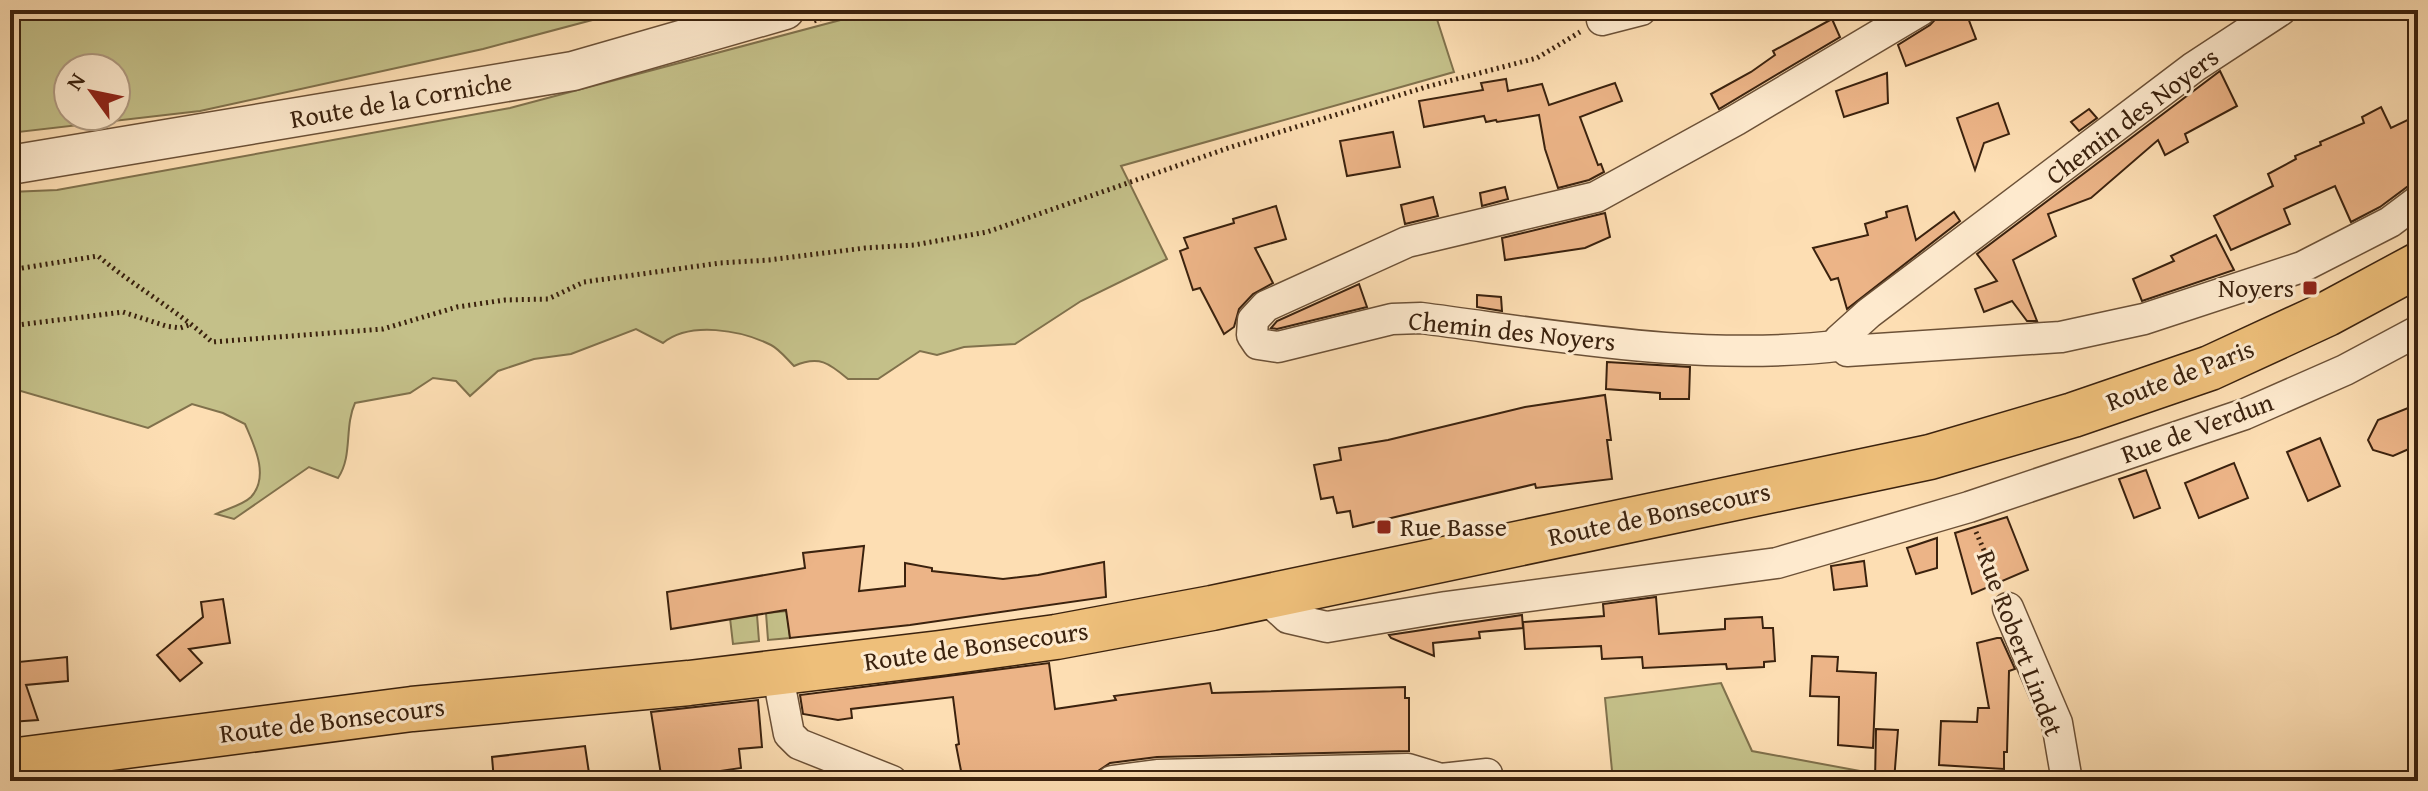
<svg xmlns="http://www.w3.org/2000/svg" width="2428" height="791" viewBox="0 0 2428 791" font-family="'Gentium Book Plus',serif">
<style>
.green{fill:#c4c089;stroke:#80714c;stroke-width:2;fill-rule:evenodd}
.building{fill:#ecb487;stroke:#3b220e;stroke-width:2}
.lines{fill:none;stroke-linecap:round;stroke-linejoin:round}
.minor-casing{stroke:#6c5137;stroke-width:33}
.tertiary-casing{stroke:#6c5137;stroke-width:41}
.primary-casing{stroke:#3b220e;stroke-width:47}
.path{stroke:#3b220e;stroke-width:5;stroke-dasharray:2 4;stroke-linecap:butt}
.minor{stroke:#feeace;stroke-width:30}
.tertiary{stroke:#feeace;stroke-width:38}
.primary{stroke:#eebf7a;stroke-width:44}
.poi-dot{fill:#8f2418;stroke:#feeace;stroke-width:3}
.labels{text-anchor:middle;stroke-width:6;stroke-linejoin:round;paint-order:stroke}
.street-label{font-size:26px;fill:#3b220e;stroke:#feeace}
.poi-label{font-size:26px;fill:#3b220e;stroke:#feeace;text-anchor:end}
</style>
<rect width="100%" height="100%" fill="#fddeb3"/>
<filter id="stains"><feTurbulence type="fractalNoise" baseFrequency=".0025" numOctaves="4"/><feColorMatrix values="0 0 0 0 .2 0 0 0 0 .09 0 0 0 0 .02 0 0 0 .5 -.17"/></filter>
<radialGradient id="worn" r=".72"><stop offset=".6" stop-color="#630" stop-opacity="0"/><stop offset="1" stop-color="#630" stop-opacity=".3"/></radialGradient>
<g class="green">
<path d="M10,10H630L483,49L200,111L10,133ZM116,68V116H68V68Z"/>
<path d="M878,10H1434L1454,72L1121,166L1167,259L1081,301L1015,344L964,347L937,355L920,351L878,379H848C829,363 819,355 794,366C787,359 779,349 771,345C741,330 690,321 663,343L636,329L571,354L534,359L498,371L470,396L456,381L433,378L410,393L355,403C344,427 353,456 338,478L309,467L234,519L216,514C226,509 243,505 251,497C270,476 254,445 245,424L223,413L192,404L148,428L21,391L10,394V192L57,190L510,108Z"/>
<polygon points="787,611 790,638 768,640 766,613"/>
<polygon points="757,615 759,641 733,644 730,618"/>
<polygon points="1721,683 1752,751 1914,781 1613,781 1605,698"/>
<polygon points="206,772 317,781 127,781"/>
</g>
<g class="building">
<polygon points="1944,10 1965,10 1976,39 1906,66 1898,45 1930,25"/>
<polygon points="1832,19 1840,37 1719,109 1711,94 1751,72 1775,55 1773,51"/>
<polygon points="2220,71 2237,106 2185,134 2188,142 2165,155 2158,140 2091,198 2048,214 2056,236 2013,260 2037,321 2027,321 2012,301 1984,312 1975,289 1997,281 1977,254"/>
<polygon points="1887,73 1888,103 1844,117 1836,91"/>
<polygon points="1506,79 1508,91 1542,84 1549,105 1615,83 1622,101 1580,117 1598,165 1601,164 1604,172 1589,180 1558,188 1545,149 1539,115 1497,122 1496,120 1486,122 1484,116 1424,127 1419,101 1483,90 1481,83"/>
<polygon points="1998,103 2009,134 1984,143 1975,170 1957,118"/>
<polygon points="2381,107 2391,128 2418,115 2418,183 2407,187 2380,207 2351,222 2335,186 2284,209 2290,224 2231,250 2214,216 2273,186 2268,174 2296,159 2295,156 2321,145 2320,142 2364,123 2362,117"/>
<polygon points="2089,109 2097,118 2079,131 2071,122"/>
<polygon points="1393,132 1400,167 1347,176 1340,141"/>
<polygon points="1505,187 1508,199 1482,206 1480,193"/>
<polygon points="1433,197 1438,216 1405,224 1401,205"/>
<polygon points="1276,206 1286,239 1255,248 1273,283 1253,294 1239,309 1234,327 1224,334 1200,288 1193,290 1180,251 1188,248 1184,238 1234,223 1233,219"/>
<polygon points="1907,206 1916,240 1954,212 1960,221 1847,309 1838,278 1831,280 1813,248 1868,235 1865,224 1887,217 1886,212"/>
<polygon points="1605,213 1610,237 1585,248 1505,260 1502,238"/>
<polygon points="2216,235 2234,270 2142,301 2133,279 2174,261 2171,256"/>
<polygon points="1359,284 1367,307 1277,329 1271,328 1277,321"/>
<polygon points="1477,295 1501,297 1502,311 1477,307"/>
<polygon points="1607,362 1690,367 1689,399 1660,399 1660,393 1606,389"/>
<polygon points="1605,395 1611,440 1607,440 1612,479 1536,488 1535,484 1353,527 1350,511 1337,513 1333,497 1321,499 1314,465 1341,460 1339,448 1388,440 1525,407"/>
<polygon points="2418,404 2418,445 2393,456 2373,450 2368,440 2378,420"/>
<polygon points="2320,438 2340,486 2308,501 2287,452"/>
<polygon points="2234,463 2248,498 2199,518 2185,483"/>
<polygon points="2146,470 2160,508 2134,518 2119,479"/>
<polygon points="2007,517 2028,570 1972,594 1955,533"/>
<polygon points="1937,538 1937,568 1916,574 1907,548"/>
<polygon points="864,546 859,591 905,586 905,563 932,568 932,571 1003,579 1038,575 1104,562 1106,597 910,625 790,638 786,610 671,629 667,592 805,568 803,553"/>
<polygon points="1864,561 1867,586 1834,590 1831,566"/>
<polygon points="1656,597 1659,634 1725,629 1725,619 1762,617 1763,628 1773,628 1775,661 1764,662 1764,667 1727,669 1726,664 1643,668 1642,657 1602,659 1601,646 1525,649 1523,622 1604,616 1603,604"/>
<polygon points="223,599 230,643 189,649 202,663 180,681 157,655 203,617 201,602"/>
<polygon points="1522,615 1523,628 1479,632 1480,638 1433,643 1434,656 1391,638 1389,635"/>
<polygon points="1997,638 2001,638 2015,669 2009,671 2007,752 2004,752 2004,769 1939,765 1941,721 1977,722 1978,708 1989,708 1977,643"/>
<polygon points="15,649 19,662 67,657 68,681 26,685 38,720 10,722 10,650"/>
<polygon points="1812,656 1838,657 1837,671 1876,673 1873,748 1838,745 1839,697 1810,696"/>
<polygon points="1049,663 1055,709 1116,700 1114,696 1210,683 1212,693 1405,687 1405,698 1409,698 1409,751 1157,757 1110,763 1098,771 1029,781 963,781 956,745 959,744 953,697 851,709 852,718 838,720 803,714 800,695"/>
<polygon points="758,700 762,747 739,749 741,768 706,773 707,781 662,781 651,712"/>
<polygon points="1876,729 1898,730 1894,781 1875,781"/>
<polygon points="585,746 589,773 540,781 494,781 492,757"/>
</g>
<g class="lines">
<defs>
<g id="minor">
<path d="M1921,10L1736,120L1596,197L1407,242L1266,306L1253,320L1252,335L1258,344L1278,347L1392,319L1421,318C1560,336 1703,363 1844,345L1847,351L2061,337L2144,319L2302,267L2390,222L2418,201"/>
<polyline points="1602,20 1641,10"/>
<polyline points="1844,345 1839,340 1869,313 2194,67 2281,10"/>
<polyline points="1263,595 1288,618 1327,627 1446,607 1777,563 1969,507 2245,414 2345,370 2418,331"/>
<polyline points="2008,608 2057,723 2067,781"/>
<polyline points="777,671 789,734 799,744 892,781"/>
<polyline points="1112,781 1157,775 1408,769 1441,779 1487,774"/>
</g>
<polyline id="tertiary" points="10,165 573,71 785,10"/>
<polyline id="primary" points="10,761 412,709 689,683 940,653 1056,637 1212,608 1930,457 2073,415 2210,368 2327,314 2418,265"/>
</defs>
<use href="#minor" class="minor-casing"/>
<use href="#tertiary" class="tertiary-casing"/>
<use href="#primary" class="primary-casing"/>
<g class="path">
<polyline points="814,21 846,10"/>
<path d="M10,270L98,256C135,287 177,310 212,342L383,329L457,307L505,300L548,299L584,282L720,263L769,260L865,248L914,245L987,232L1231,147L1426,87L1537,58L1580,32"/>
<polyline points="10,326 123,312 166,326 180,328 192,324"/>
<polyline points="1976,532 1999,585"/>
</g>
<use href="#minor" class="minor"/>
<use href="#tertiary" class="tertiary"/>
<use href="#primary" class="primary"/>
</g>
<g class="poi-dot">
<rect x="2302" y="280" width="16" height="16" rx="4"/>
<rect x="1376" y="519" width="16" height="16" rx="4"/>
</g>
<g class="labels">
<g class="street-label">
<text transform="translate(401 100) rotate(-10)" y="9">Route de la Corniche</text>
<text transform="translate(2132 116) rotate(-37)" y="9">Chemin des Noyers</text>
<text transform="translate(1512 331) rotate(6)" y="9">Chemin des Noyers</text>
<text transform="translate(2180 375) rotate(-21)" y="9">Route de Paris</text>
<text transform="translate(2197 428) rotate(-20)" y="9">Rue de Verdun</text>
<text transform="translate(1659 514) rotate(-12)" y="9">Route de Bonsecours</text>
<text transform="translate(2020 643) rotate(69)" y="9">Rue Robert Lindet</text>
<text transform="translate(976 646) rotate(-8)" y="9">Route de Bonsecours</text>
<text transform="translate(332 720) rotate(-7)" y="9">Route de Bonsecours</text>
</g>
<g class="poi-label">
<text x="2294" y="297">Noyers</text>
<text x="1400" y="536" text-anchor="start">Rue Basse</text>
</g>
</g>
<rect width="2428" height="791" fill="none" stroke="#fddeb3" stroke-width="40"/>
<rect x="12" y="12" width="2404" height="767" fill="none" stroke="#3b220e" stroke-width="4"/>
<rect x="20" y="20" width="2388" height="751" fill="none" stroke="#3b220e" stroke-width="2"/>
<g transform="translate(92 92) rotate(303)"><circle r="38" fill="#feeace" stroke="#b09a81" stroke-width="2"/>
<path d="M0-6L14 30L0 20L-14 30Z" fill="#8f2418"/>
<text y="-12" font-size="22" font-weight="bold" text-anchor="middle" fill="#3b220e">N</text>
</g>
<rect width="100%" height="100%" filter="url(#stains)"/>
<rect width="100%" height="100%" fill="url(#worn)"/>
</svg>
